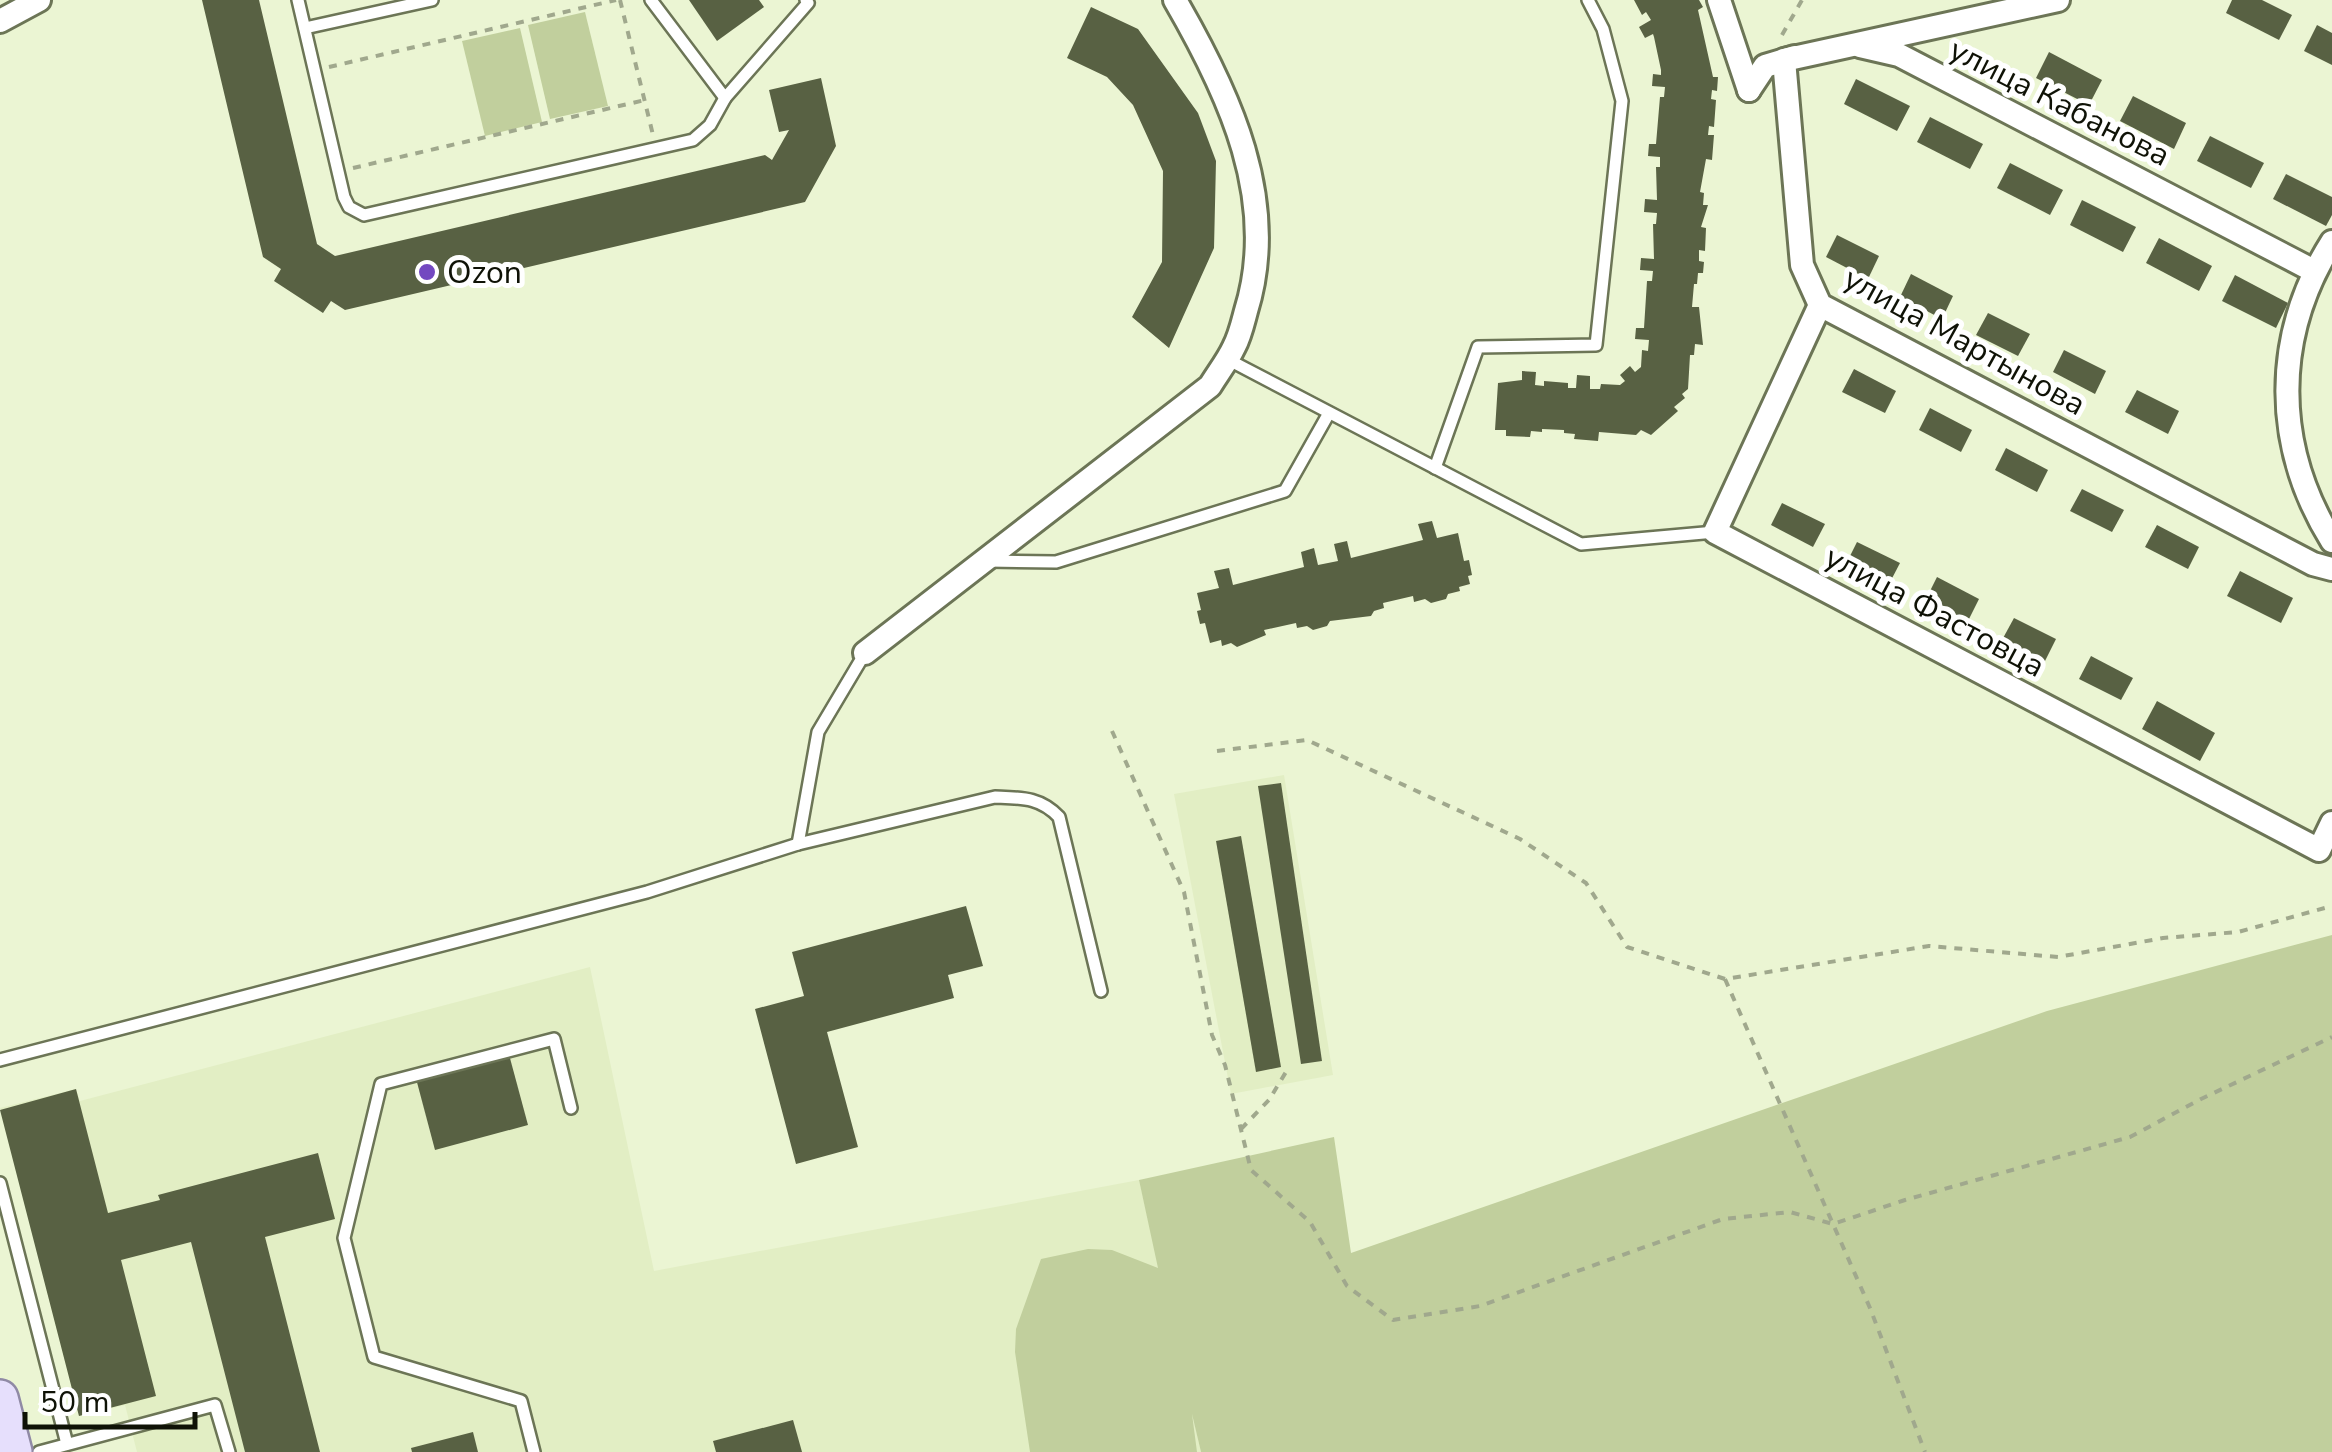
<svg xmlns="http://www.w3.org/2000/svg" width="2332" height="1452" viewBox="0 0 2332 1452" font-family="'Nunito Sans',sans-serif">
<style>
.built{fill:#e2eec4}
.green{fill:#c1cf9d}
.building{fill:#586143}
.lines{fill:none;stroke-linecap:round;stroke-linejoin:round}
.service-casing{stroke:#6c7556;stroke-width:16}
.minor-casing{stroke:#6c7556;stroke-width:28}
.primary-casing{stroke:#908aa5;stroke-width:40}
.path{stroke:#a0a88d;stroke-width:4;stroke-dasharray:8 8;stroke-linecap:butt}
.service{stroke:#fff;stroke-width:11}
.minor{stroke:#fff;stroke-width:22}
.primary{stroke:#e6dffc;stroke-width:35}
.poi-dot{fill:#7348c0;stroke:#fff;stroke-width:4}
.labels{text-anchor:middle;stroke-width:10;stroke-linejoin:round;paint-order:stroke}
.street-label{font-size:32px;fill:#0f1206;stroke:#fff}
.poi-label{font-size:32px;fill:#0f1206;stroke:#fff;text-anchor:start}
</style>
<rect width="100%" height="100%" fill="#ebf5d3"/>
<g class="built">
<polygon points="1284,775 1333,1075 1231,1094 1174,794"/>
<polygon points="590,967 654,1271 1139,1180 1201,1452 137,1452 125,1405 79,1416 0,1108 76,1089 80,1101"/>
</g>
<g class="green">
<polygon points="585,12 608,106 550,119 528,25"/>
<polygon points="520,28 542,122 485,136 462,41"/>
<polygon points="2332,935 2332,1452 1201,1452 1192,1414 1197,1452 1030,1452 1015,1352 1016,1329 1041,1259 1088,1249 1112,1250 1158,1268 1139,1180 1334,1137 1351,1253 2047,1011"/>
</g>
<g class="building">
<polygon points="202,0 259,0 317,244 335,256 765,155 772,160 789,130 779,132 769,90 821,78 836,146 805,202 345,310 331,301 323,313 274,281 281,269 263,257"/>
<polygon points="689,0 759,0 764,7 717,41"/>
<polygon points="1634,0 1699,0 1703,7 1698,10 1713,77 1718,77 1717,91 1712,90 1711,99 1716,100 1714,127 1709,126 1708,135 1714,135 1712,160 1706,159 1700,192 1704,193 1703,205 1708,205 1701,227 1706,228 1705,251 1699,250 1699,261 1704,262 1703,273 1698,273 1697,284 1694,284 1692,307 1699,307 1703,345 1695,344 1694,355 1690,355 1688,389 1682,394 1685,398 1674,407 1678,411 1651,435 1641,430 1636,435 1599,432 1598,441 1574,439 1575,434 1564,433 1564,430 1542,429 1542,432 1531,431 1530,437 1506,436 1506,430 1495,430 1498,383 1522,380 1522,371 1536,372 1535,385 1544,386 1544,381 1568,383 1568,388 1576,388 1577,375 1590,376 1590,389 1600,389 1601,384 1620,385 1625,381 1620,375 1630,366 1635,372 1641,367 1642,350 1648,351 1649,340 1635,339 1636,328 1644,328 1647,281 1652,281 1653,271 1640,270 1641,258 1654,259 1653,224 1656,224 1657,213 1644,212 1645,199 1657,200 1656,167 1660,167 1660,157 1648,156 1649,144 1656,144 1660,97 1664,97 1665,87 1652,86 1653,74 1661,75 1661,70 1654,37 1653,34 1645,38 1639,27 1651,20 1646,12 1642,15"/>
<polygon points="2232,0 2262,0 2292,15 2279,40 2226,13"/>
<polygon points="1091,7 1138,29 1198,113 1216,161 1214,248 1169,348 1132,317 1162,262 1163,171 1133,105 1107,77 1067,58"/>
<polygon points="2317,25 2332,33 2332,65 2304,51"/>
<polygon points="2049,52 2102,80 2089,105 2036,78"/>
<polygon points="1856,79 1910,106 1897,131 1844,104"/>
<polygon points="2133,96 2186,123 2174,149 2120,121"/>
<polygon points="1930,117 1983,144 1970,169 1917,142"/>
<polygon points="2210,136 2264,163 2251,188 2197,161"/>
<polygon points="2010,163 2063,190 2050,215 1997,188"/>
<polygon points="2286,174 2332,197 2332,215 2326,226 2273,199"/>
<polygon points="2082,200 2136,227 2123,252 2070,225"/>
<polygon points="1837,235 1879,256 1868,279 1826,257"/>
<polygon points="2159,238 2212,266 2199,291 2146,263"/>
<polygon points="1911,274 1953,296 1942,319 1900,297"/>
<polygon points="2235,275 2288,303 2276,328 2222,301"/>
<polygon points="1988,313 2030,334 2018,356 1976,335"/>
<polygon points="2064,350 2106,371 2095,394 2053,372"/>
<polygon points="1854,369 1896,391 1885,413 1842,392"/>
<polygon points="2137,390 2179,411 2168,434 2125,412"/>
<polygon points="1930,408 1972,430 1961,452 1919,430"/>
<polygon points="2006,448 2048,470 2037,492 1995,470"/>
<polygon points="2082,489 2124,510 2112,532 2070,511"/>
<polygon points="1782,503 1825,524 1813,547 1771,525"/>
<polygon points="1432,521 1437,538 1458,533 1464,561 1469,560 1472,575 1468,576 1470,584 1459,587 1460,591 1448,594 1446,599 1431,603 1425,599 1414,602 1413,596 1383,603 1384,608 1374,611 1371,616 1330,621 1327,626 1313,630 1307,626 1297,628 1296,623 1264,630 1266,635 1237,647 1231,643 1222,646 1221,640 1210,643 1205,623 1200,624 1197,611 1201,610 1197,593 1219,588 1214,571 1229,568 1233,585 1304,567 1301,552 1314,548 1318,565 1338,561 1334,544 1347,541 1351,558 1423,540 1418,524"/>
<polygon points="2157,525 2199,547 2188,569 2145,547"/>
<polygon points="1857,542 1900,563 1888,586 1846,564"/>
<polygon points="2240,571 2293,598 2281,623 2227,596"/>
<polygon points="1937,577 1979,599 1968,621 1926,599"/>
<polygon points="2014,618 2056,639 2045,661 2002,640"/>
<polygon points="2091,656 2133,678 2121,700 2079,679"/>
<polygon points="2157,701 2215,733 2200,761 2142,729"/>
<polygon points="1281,783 1322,1061 1301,1064 1258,786"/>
<polygon points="1241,836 1281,1067 1256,1072 1216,841"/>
<polygon points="966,906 983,966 948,975 954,998 827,1032 858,1147 796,1164 755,1009 804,996 792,952"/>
<polygon points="507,1047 528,1125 435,1150 414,1071"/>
<polygon points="76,1089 108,1213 160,1200 158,1195 318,1153 335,1219 265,1237 320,1452 245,1452 191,1242 121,1260 156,1396 79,1416 0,1110"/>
<polygon points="793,1420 802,1452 716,1452 713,1441"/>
<polygon points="473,1432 478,1452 412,1452 411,1448"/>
</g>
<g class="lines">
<defs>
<g id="service">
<polyline points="298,0 344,197 349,207 364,215 693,140 710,125 725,98"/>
<polyline points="651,0 725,98 808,3 806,0"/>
<polyline points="305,28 432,0"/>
<polyline points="1227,359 1581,544 1715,532"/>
<polyline points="1435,468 1478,347 1596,345 1622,101 1603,29 1588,0"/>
<polyline points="988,561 1056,562 1285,491 1329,413"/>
<polyline points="798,844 818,732 865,653"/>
<path d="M0,1060L647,892L798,844L995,797C1022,798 1040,797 1059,817L1101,991"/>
<polyline points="0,1183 67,1444"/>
<polyline points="39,1452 215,1405 229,1452"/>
<polyline points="534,1452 521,1401 374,1357 344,1238 381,1084 554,1039 571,1108"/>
</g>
<g id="minor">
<polyline points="1719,0 1749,90"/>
<polyline points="2058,0 1784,60 1802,265 1820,305 2313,564 2332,569"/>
<polyline points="0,21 39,0"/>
<polyline points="1860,46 1899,55 2314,271"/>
<polyline points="1749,90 1765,66 1795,57"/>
<path d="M2332,242C2272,337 2273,446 2332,541"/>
<polyline points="1820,305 1715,532 2319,850 2332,823"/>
<path d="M865,653L1210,386C1218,373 1228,360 1234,347C1240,336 1243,322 1246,311C1280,201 1229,93 1175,0"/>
</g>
<polyline id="primary" points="0,1398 14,1452"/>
</defs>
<use href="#service" class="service-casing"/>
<use href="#minor" class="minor-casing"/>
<use href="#primary" class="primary-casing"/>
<g class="path">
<polyline points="620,0 653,135"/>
<polyline points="1782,35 1802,0"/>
<polyline points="329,67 616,0"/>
<polyline points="353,168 645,100"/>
<polyline points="1112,731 1184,892 1212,1035 1225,1065 1251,1170 1310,1222 1347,1286 1393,1320 1480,1306 1723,1219 1790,1212 1833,1224 1905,1200 2130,1137 2201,1099 2332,1037"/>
<polyline points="1217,751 1307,740 1520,839 1586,883 1627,947 1725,979 1929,946 2058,957 2163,938 2238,932 2332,906"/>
<polyline points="1725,979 1870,1308 1925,1452"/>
<polyline points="1241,1129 1269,1100 1289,1067"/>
</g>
<use href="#service" class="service"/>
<use href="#minor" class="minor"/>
<use href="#primary" class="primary"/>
</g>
<circle class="poi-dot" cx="427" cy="272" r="10"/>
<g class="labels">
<g class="street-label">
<text transform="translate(2060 102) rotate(27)" y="11">улица Кабанова</text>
<text transform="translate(1965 341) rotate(29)" y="11">улица Мартынова</text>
<text transform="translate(1935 611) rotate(28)" y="11">улица Фастовца</text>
</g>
<g class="poi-label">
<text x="447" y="283">Ozon</text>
</g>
</g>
<path d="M25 1412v15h170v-15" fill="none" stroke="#0f1206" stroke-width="5"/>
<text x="40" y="1412" font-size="30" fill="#0f1206" stroke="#ffffff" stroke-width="8" paint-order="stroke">50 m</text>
</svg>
